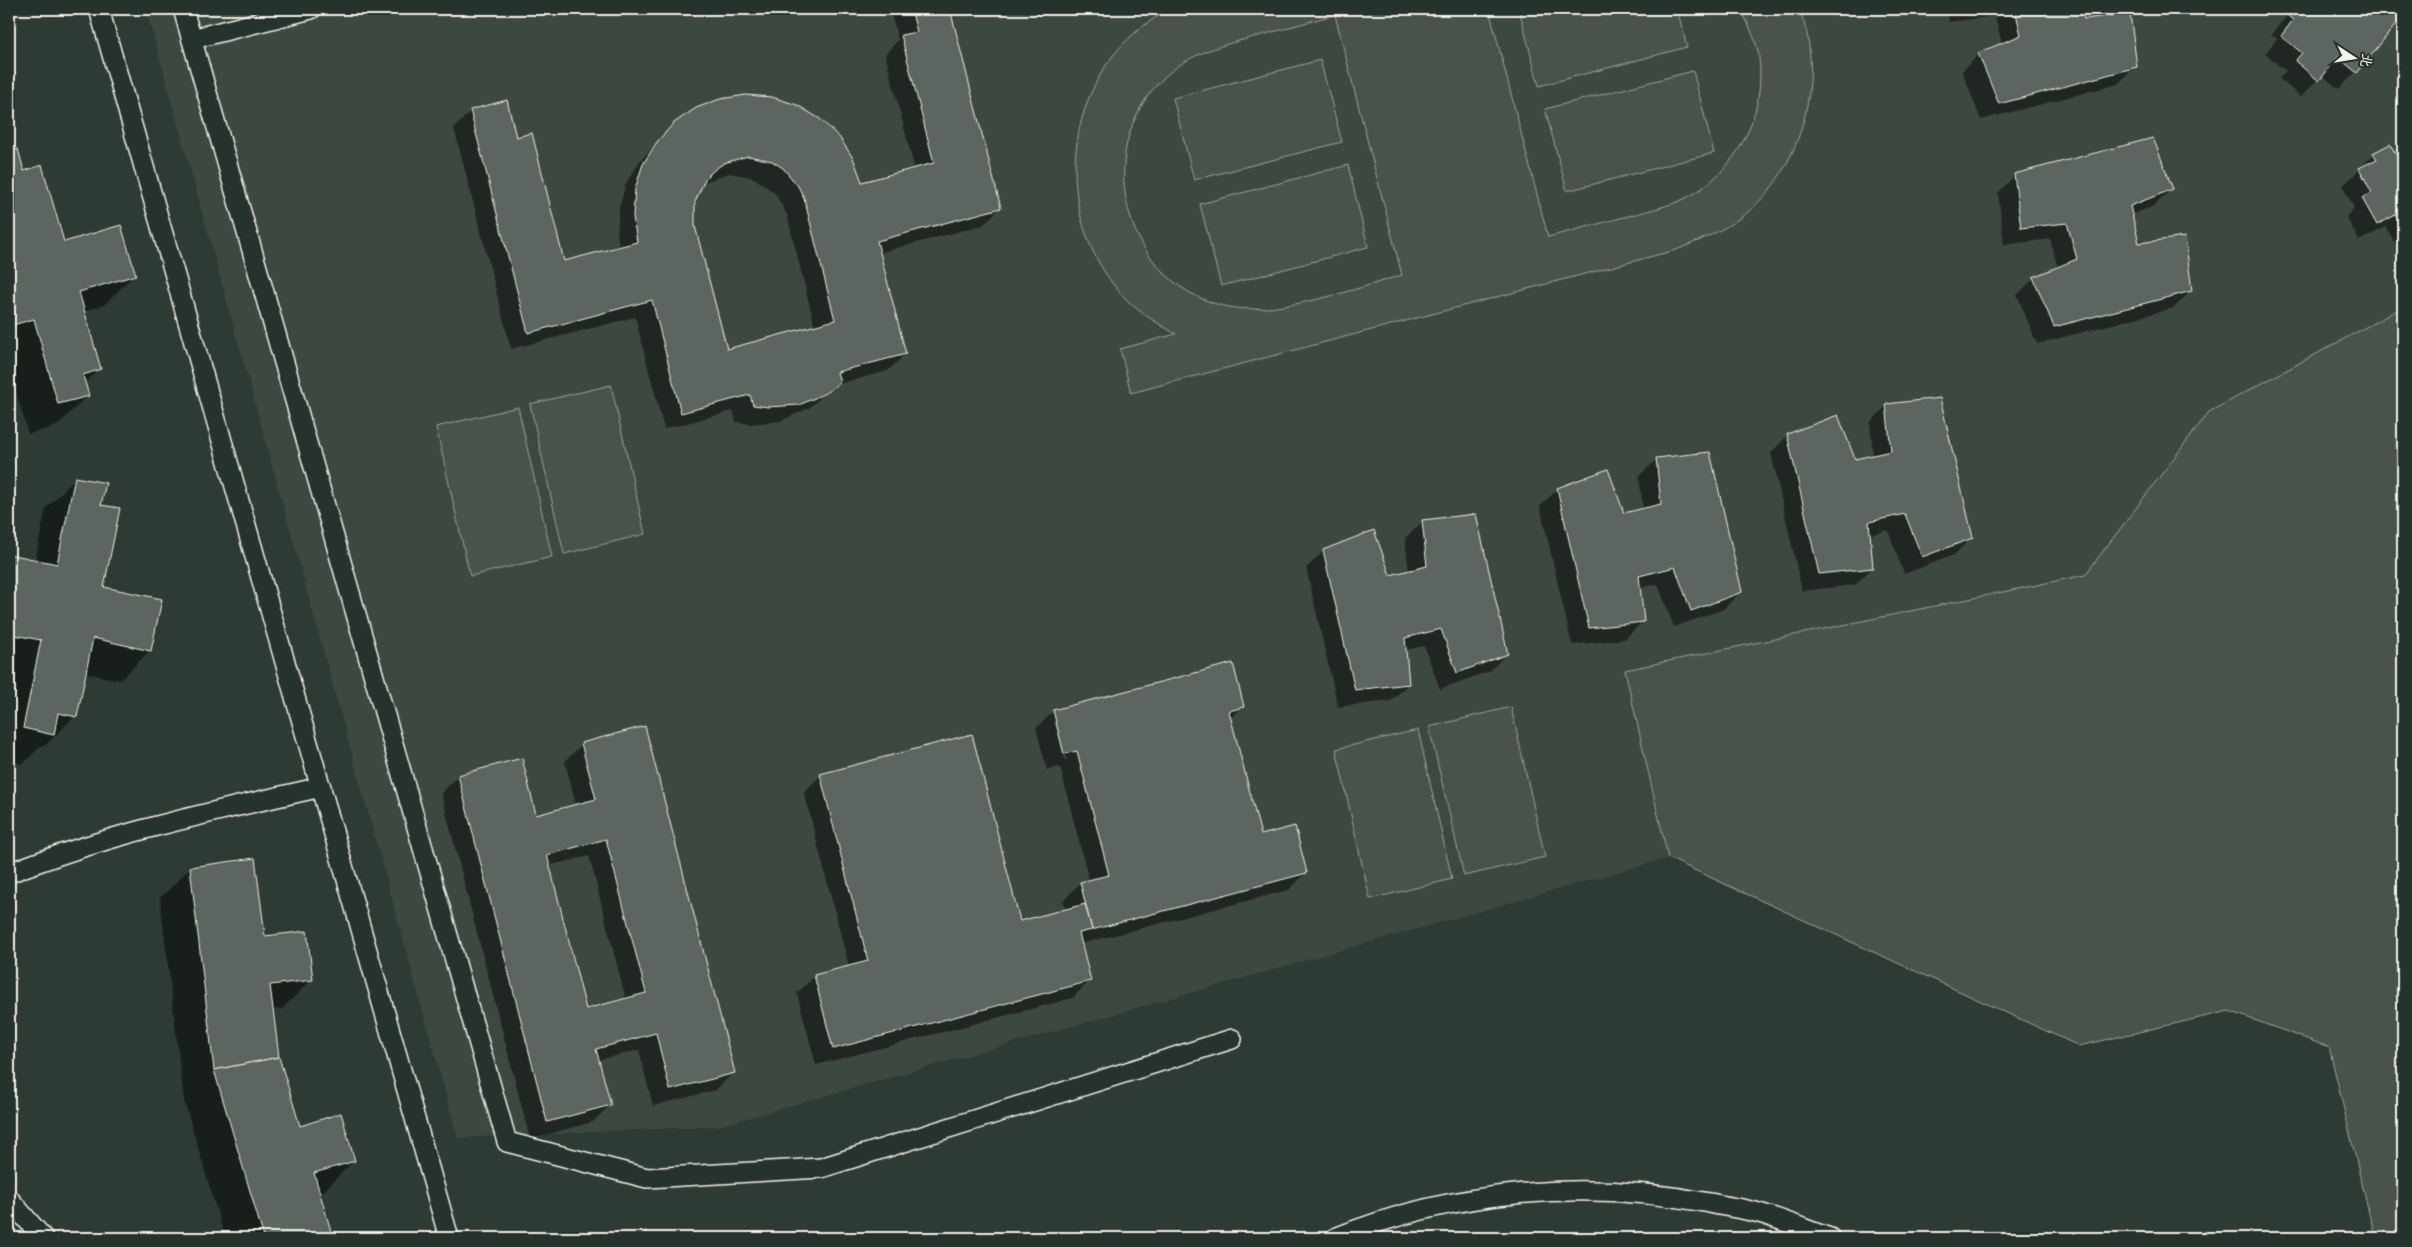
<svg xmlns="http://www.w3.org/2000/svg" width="2412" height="1247" viewBox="0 0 2412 1247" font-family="'Gochi Hand','LXGW WenKai TC',sans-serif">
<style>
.built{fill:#3c4841}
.green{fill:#48524c;stroke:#9ea29a;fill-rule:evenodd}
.shadow{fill:#0007;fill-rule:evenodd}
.building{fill:#5c655e;stroke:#f4f1e8;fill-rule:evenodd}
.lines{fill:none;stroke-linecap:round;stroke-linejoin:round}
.lane-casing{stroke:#f4f1e8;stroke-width:22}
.lane{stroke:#26332d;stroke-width:19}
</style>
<rect width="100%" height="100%" fill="#2e3b34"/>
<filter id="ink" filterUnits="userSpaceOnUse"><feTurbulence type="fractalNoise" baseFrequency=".02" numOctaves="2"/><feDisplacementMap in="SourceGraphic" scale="10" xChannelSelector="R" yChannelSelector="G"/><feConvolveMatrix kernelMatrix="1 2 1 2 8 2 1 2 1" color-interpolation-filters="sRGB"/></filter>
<g filter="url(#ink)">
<polygon class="built" points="146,9 2403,9 2403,307 2209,412 2085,575 1626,670 1668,858 719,1126 458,1138"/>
<g class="green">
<path d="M1169,9H1489L1548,237C1576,230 1604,222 1632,215C1650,210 1670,206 1686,198C1737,172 1766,114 1759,58C1757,41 1748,24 1741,9H1800C1803,21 1808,33 1809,46C1817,107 1792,181 1740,218C1720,232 1699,241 1676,250L1131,393L1120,349L1176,334C1159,324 1141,314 1126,299C1062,233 1058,123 1116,52C1131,34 1149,21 1169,9ZM1335,15L1402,275C1357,289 1280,314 1235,308C1121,292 1084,138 1174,69C1202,48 1236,42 1269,33C1291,27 1313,20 1335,15Z"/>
<polygon points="1519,9 1677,9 1687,47 1539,86"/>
<polygon points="1320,60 1342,142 1194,180 1173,98"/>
<polygon points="1693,71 1714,153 1567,191 1545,109"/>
<polygon points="1348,165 1368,247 1221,286 1200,204"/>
<polygon points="2403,307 2403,1238 2375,1238 2329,1047 2229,1011 2079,1046 1668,858 1625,670 2085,575 2209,412"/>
<polygon points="611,385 645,534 564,554 530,404"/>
<polygon points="518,407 552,557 470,576 436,427"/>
<polygon points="1511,707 1545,857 1464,876 1429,727"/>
<polygon points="1418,730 1452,879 1370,899 1336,749"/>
</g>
<g class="shadow">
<path d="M896,9H949L1000,208L983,225L879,253L905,354L888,371L835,385L809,408L781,421L750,424L736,422L733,411L664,429L635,317L511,349L454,128L471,111L515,138L563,262L619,248L617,234L619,208L626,183L640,161L675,124L861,184L915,170L885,54L898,40L891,14ZM730,173L754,178L775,193L787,215L815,327L726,350L694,226L693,214L702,183Z"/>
<polygon points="1948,9 2080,9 2083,20 2135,67 2118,84 1981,120 1962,71 1979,54 2002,44 1995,16 1949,22"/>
<polygon points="2293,9 2307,9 2310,11 2312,9 2388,9 2400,18 2356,72 2339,89 2322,75 2301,97 2279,79 2286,71 2265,54 2277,38 2271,34"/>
<polygon points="17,151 23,172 64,244 134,275 104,305 83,312 99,369 84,384 88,395 57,426 28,434 9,366 9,153"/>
<polygon points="2374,154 2398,160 2403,156 2403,246 2398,249 2386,227 2359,241 2346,216 2354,208 2343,186"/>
<polygon points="2015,175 2172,189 2154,206 2131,215 2138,244 2191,291 2174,308 2037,344 2017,295 2034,278 2058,268 2050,239 2004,245 1998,193"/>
<polygon points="1887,405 1971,538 1954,555 1904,574 1888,530 1869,535 1872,568 1855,585 1802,591 1771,453 1788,435 1854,461 1873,456 1870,423"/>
<polygon points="1657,459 1741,591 1724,609 1674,627 1658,584 1639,588 1642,622 1625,639 1572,645 1540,506 1558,489 1624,514 1643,510 1639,476"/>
<polygon points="76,478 100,506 102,588 150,650 120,680 85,673 75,716 45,746 41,746 23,764 9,761 9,683 11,670 9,670 9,555 35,561 46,508"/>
<polygon points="1423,521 1507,653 1490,671 1440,689 1424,646 1405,650 1408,684 1391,701 1338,707 1306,568 1324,551 1390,576 1409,572 1405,538"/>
<path d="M1243,706L1230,719L1260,836L1306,873L1289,890L1081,944L1090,980L1073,998L816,1065L797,993L815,976L849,967L804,792L821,775L1019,922L1066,910L1063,901L1080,883L1089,881L1060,767L1047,770L1036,728L1054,711ZM1054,721H1057L1067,760H1065Z"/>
<path d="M582,744L734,1072L716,1090L653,1106L639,1050L598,1060L610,1105L593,1122L530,1139L441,793L458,776L521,760L535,816L576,805L565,761ZM589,856L626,1000L585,1011L548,866Z"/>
<polygon points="254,860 263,937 312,979 282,1009 272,1010 278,1057 299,1127 354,1160 324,1191 318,1192 332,1238 225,1238 184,1101 160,898 190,868"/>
</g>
<g class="building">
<path d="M911,9H950L1001,208L877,241L906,354L837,372L840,382L828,392L799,405L768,407L753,405L750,395L681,413L652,300L528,333L470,110L507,100L516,137L532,133L564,261L637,242L633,216L635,189L643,164L657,142L674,123L696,108L720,99L746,95L772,97L797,105L820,119L839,137L853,158L862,182L934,163L901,35L917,32ZM748,156L772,161L783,168L798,186L804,198L835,320L727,349L695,226V202L705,179L714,170L724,163Z"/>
<polygon points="2015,9 2082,9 2084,19 2130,13 2137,67 1999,104 1978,53 2021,35"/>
<polygon points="2293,9 2309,9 2312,11 2314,9 2390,9 2401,18 2357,73 2338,57 2319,81 2295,61 2302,53 2281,36 2293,20 2288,16"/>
<polygon points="2153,138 2173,189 2130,206 2139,243 2185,237 2192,291 2054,327 2033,277 2077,259 2067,223 2021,228 2014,174"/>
<polygon points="2390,144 2398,158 2403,155 2403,211 2377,225 2362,198 2372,193 2359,168 2377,159 2373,153"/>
<polygon points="18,149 24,171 42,165 64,242 121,225 136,275 79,292 101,369 83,375 89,396 58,404 34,319 9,326 9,245 12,244 9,233 9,152"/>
<polygon points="1940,398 1973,538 1922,557 1905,514 1869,522 1873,568 1819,574 1787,434 1838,415 1855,459 1891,451 1886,404"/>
<polygon points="1710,452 1742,592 1691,611 1675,567 1639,576 1644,622 1589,628 1557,488 1608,469 1624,513 1661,504 1656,458"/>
<polygon points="75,477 106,483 101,505 120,508 104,587 162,599 151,651 93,638 77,717 58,713 54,735 23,728 41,640 9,634 9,554 57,564"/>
<polygon points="1476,514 1508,654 1457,673 1441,629 1405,638 1409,684 1355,690 1323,550 1374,530 1390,575 1427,566 1422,520"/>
<polygon points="1233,663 1244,707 1229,711 1261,835 1295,826 1307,873 1092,930 1080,882 1109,875 1077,751 1064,754 1053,710"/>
<path d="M645,726L735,1073L670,1090L656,1033L596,1049L611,1105L547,1122L458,775L522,758L536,815L596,799L581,743ZM606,839L646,993L586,1009L547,855Z"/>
<polygon points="972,734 1020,921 1085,904 1092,930 1079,933 1091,981 833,1049 814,975 868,961 820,774"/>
<polygon points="255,858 265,936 307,931 313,980 270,985 279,1057 214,1070 190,867"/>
<polygon points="279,1057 300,1126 341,1113 355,1161 314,1173 333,1238 264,1238 214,1070"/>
</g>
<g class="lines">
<defs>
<g id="lane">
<polyline points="99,9 449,1238"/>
<polyline points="183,9 507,1142 647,1178 821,1168 1232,1039"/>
<polyline points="192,39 311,9"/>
<path d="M9,873C109,834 215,811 321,787"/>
<polyline points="9,1199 43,1238"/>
<path d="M1335,1238C1454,1190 1584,1179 1710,1203C1726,1207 1743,1208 1759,1213C1783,1220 1807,1230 1830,1238"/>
</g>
</defs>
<use href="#lane" class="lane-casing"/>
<use href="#lane" class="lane"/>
</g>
</g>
<rect width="2412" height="1247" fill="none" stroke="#26332d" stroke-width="30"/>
<rect x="15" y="15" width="2382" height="1217" fill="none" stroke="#f4f1e8" stroke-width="2" filter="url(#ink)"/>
<g transform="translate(2354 58) rotate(102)" stroke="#26332d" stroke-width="4" paint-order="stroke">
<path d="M0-4L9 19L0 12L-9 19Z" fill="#f4f1e8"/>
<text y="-8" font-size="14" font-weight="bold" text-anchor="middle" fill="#f4f1e8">北</text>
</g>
</svg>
